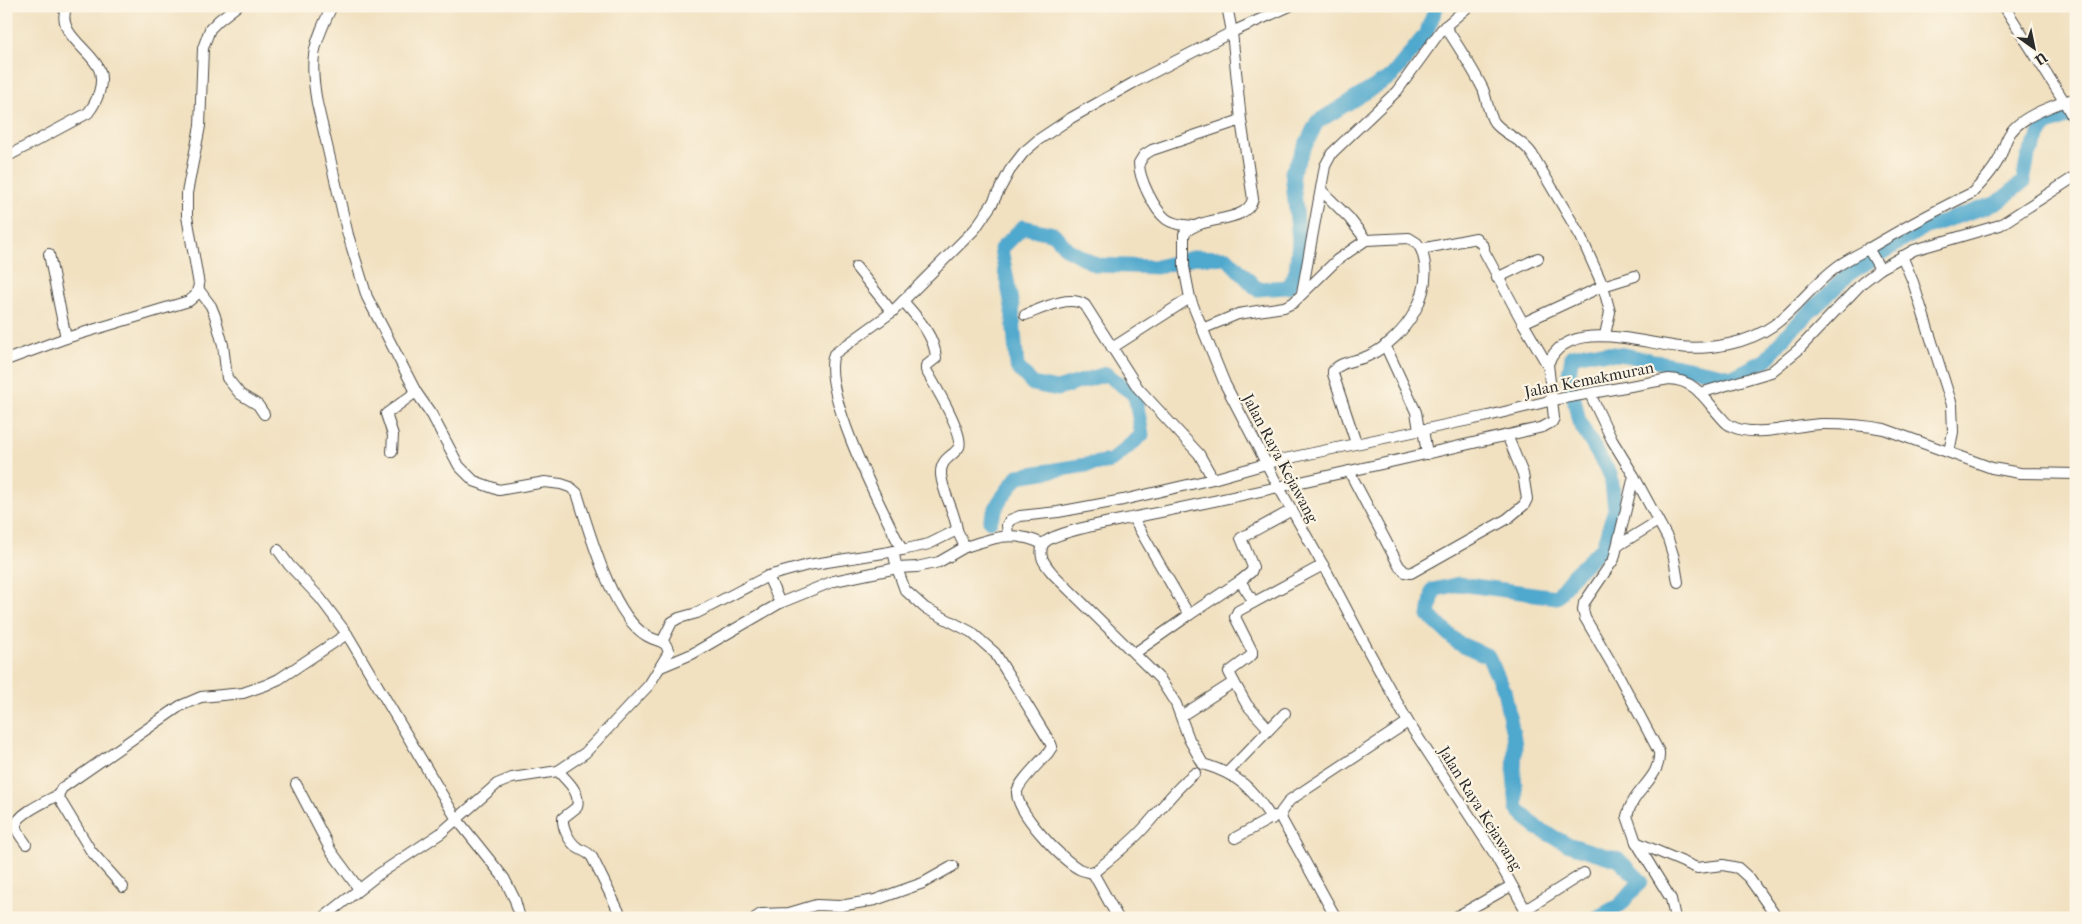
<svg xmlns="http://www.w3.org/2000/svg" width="2082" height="924" viewBox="0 0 2082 924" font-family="'IM FELL French Canon',serif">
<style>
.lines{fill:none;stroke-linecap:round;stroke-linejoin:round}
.river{stroke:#4fa8cd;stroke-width:15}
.minor-casing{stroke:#494642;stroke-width:12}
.minor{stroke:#fff;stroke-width:10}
.labels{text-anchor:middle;stroke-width:4.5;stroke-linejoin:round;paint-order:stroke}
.street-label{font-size:16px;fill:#2b2b2b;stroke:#fcf5e5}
</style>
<rect width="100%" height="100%" fill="#fcf5e5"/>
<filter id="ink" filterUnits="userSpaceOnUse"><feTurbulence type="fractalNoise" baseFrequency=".02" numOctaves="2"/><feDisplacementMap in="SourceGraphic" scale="10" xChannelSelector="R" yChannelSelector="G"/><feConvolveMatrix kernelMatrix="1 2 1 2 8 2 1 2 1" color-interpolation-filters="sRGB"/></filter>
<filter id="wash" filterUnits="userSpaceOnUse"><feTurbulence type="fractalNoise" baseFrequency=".0096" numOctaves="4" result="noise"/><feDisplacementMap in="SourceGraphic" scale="20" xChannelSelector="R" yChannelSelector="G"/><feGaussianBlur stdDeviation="1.12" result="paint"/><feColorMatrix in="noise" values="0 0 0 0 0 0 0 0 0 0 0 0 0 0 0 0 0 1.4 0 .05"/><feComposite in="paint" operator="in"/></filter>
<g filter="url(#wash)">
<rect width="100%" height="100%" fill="#f1e1c1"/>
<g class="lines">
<g class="river">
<polyline points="990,521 999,502 1018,476 1111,461 1142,435 1135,395 1106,374 1057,389 1033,384 1017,367 1012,306 1001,249 1023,227 1054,234 1067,249 1096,265 1157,267 1196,257 1227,258 1257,289 1288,287 1296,272 1299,240 1292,172 1317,122 1392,76 1425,35 1437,6"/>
<polyline points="1596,918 1620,905 1641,881 1619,860 1567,844 1537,828 1517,809 1514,775 1515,744 1504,690 1488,656 1458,643 1429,616 1433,590 1459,584 1557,597 1572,576 1603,547 1615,509 1611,476 1579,422 1569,374 1572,356 1590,352 1625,355 1733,377 1766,360 1788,333 1850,273 1921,229 1997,203 2023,182 2028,156 2046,125 2076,113"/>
</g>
</g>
</g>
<g filter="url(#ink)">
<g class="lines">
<defs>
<g id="minor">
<path d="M332,6C313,46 309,58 317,103L348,235L367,297L416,392L432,415L459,466L474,481L499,490L545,482L561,484L570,487L577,493C589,531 612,616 647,636C652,639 657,640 662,642L672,622L679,618L697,613L768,576L808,565L902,550L929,544L957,530L965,547C995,537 1014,530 1043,544C1053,531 1118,521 1136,517C1272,490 1408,458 1543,427L1552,422L1554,418L1548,364C1567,316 1644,344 1680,347C1696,349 1714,347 1729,344C1787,332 1797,296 1838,266C1848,259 1858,254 1868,249C1902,229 1936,210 1972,193C1982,183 1994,170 2000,157C2004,148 2005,140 2011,132C2022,116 2058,103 2076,98"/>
<path d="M1227,6L1232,32L1241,120L1253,199C1246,225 1201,214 1184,234V267L1190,298L1225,384L1277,484L1328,574L1368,650L1408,722L1494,853L1530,918"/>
<polyline points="2004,6 2064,101 2076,124"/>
<path d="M1445,26C1458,46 1472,67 1483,89C1487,99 1488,113 1494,122C1504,135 1521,138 1532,154L1581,237L1603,286L1635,276"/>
<path d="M6,157L88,113C97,102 105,83 99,69C91,49 54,33 67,6"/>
<polyline points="1321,190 1349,218 1366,240"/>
<path d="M1193,226C1184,225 1174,225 1166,219C1154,209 1139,179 1139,163L1144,155L1152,150L1241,120"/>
<polyline points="1868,248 1880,269"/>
<polyline points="49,254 66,338"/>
<polyline points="1902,256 1913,282 1952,405 1953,432 1949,452"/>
<polyline points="856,267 892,312"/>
<polyline points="1497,278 1538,258"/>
<polyline points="199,290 211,306 215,316 223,345 227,378 240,394 258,405 264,414"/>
<polyline points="1302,293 1325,166 1332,153 1397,91 1442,29 1469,6"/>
<path d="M903,301C916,316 935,336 936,358L926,366V370C933,382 965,435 959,447C953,457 940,458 941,475C943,494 955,511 957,530"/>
<path d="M1025,315C1041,309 1069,294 1085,305L1138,388L1199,454L1213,479"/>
<polyline points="1523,323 1548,366"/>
<polyline points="1202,329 1238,314 1284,307 1293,303 1337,260 1366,240 1409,238 1417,243 1421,249 1476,238 1484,247 1484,251 1523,323 1603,286 1610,312 1605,335"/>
<polyline points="1385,345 1416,412 1419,430"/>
<polyline points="1112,348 1190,298"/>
<polyline points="6,360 66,338 189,301 196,295 199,285 187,216 187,193 200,126 203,48 210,29 219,20 237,6"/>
<polyline points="1700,393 1771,372 1798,350 1862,283 1880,269 1914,250 2000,225 2076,176"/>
<path d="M1590,394L1612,440L1634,476L1614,559L1584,603L1583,610L1585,618L1620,678L1659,752C1661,779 1634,788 1627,816L1636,842L1671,899L1675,918"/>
<polyline points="1423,429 1427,454"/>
<path d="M1356,443L1333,374V371C1341,361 1357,361 1368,356C1406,338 1437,291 1421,249"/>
<polyline points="392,452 393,435 386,414 416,392"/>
<polyline points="1349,471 1399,566 1405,572 1411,573 1507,519 1524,505 1527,499 1523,474 1507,435"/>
<polyline points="1634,476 1668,539 1674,558 1678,582"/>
<polyline points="1133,518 1189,615 1135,653"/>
<path d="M1008,535L1007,525L1010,520L1020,516L1058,512L1123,500L1213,479L1280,460L1488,416L1553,400L1669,379C1695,380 1704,398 1720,416C1723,419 1726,424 1731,426C1756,439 1796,424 1823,424C1843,424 1864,425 1884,429L1992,468L2020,473L2076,474"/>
<path d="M1043,544C1038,557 1045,564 1053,574L1160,679L1176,704L1189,739L1203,764C1239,775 1251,787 1272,819"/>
<polyline points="1619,545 1658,521"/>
<polyline points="278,550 289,565 320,598 347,634 456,818 504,878 515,900 520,918"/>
<path d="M902,550C884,513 820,392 834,354L892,312L975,229L992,204L1010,170L1024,152L1038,140L1071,118L1133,83L1232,32L1290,6"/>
<polyline points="893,551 897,568 917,567 939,562 965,547"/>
<polyline points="768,576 780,603"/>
<polyline points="1254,602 1240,581 1251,572 1253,567 1241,538 1292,510"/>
<polyline points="1189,615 1240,581"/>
<path d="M661,667L692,654L780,603L834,581L897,568L905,590L925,608L971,632L995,653L1051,744L1052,747L1048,753C1041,761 1018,783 1017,792C1016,812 1061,859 1079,869C1083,871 1088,872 1093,873C1110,859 1127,846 1142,830C1160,811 1174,789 1195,773"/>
<polyline points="1234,682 1247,705 1269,729"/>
<polyline points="1181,716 1234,682 1229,672 1252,655 1252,651 1235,617 1238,611 1323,565"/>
<path d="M558,771C567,781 581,792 577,807L563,818C562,828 570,843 578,848C583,851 588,852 592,857L622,918"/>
<polyline points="1228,772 1285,713"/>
<polyline points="296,784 331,851 359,889"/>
<polyline points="1235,838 1275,816"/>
<polyline points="1636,842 1697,868 1723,865 1738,868 1749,878 1777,918"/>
<path d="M26,844C23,839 16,832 16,826C16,814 49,800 58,795"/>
<polyline points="1093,873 1118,918"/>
<polyline points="123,887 91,851 59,798 58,795 62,788 180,706 201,697 243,693 266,685 279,679 347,634"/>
<polyline points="1525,910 1584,873"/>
<polyline points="323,918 379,874 441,833 497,784 512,778 558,771 585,753 649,685 669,652 666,645 662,642"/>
<polyline points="755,918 761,914 789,913 816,905 840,906 875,900 923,883 953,866"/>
<polyline points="1336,918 1282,820 1281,812 1290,800 1408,722"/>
<polyline points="1454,918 1511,886"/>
</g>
</defs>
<use href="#minor" class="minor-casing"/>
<use href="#minor" class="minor"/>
</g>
</g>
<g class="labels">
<g class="street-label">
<text transform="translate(1589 379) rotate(-11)" y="6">Jalan Kemakmuran</text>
<text transform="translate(1281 458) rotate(62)" y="6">Jalan Raya Kejawang</text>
<text transform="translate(1481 808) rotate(58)" y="6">Jalan Raya Kejawang</text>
</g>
</g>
<rect width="2082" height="924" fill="none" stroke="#fcf5e5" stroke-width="25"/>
<g transform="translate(2034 48) rotate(147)" stroke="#fcf5e5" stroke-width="4" paint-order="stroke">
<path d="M0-4L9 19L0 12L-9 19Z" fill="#2b2b2b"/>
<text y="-8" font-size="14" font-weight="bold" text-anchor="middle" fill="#2b2b2b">U</text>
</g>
</svg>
